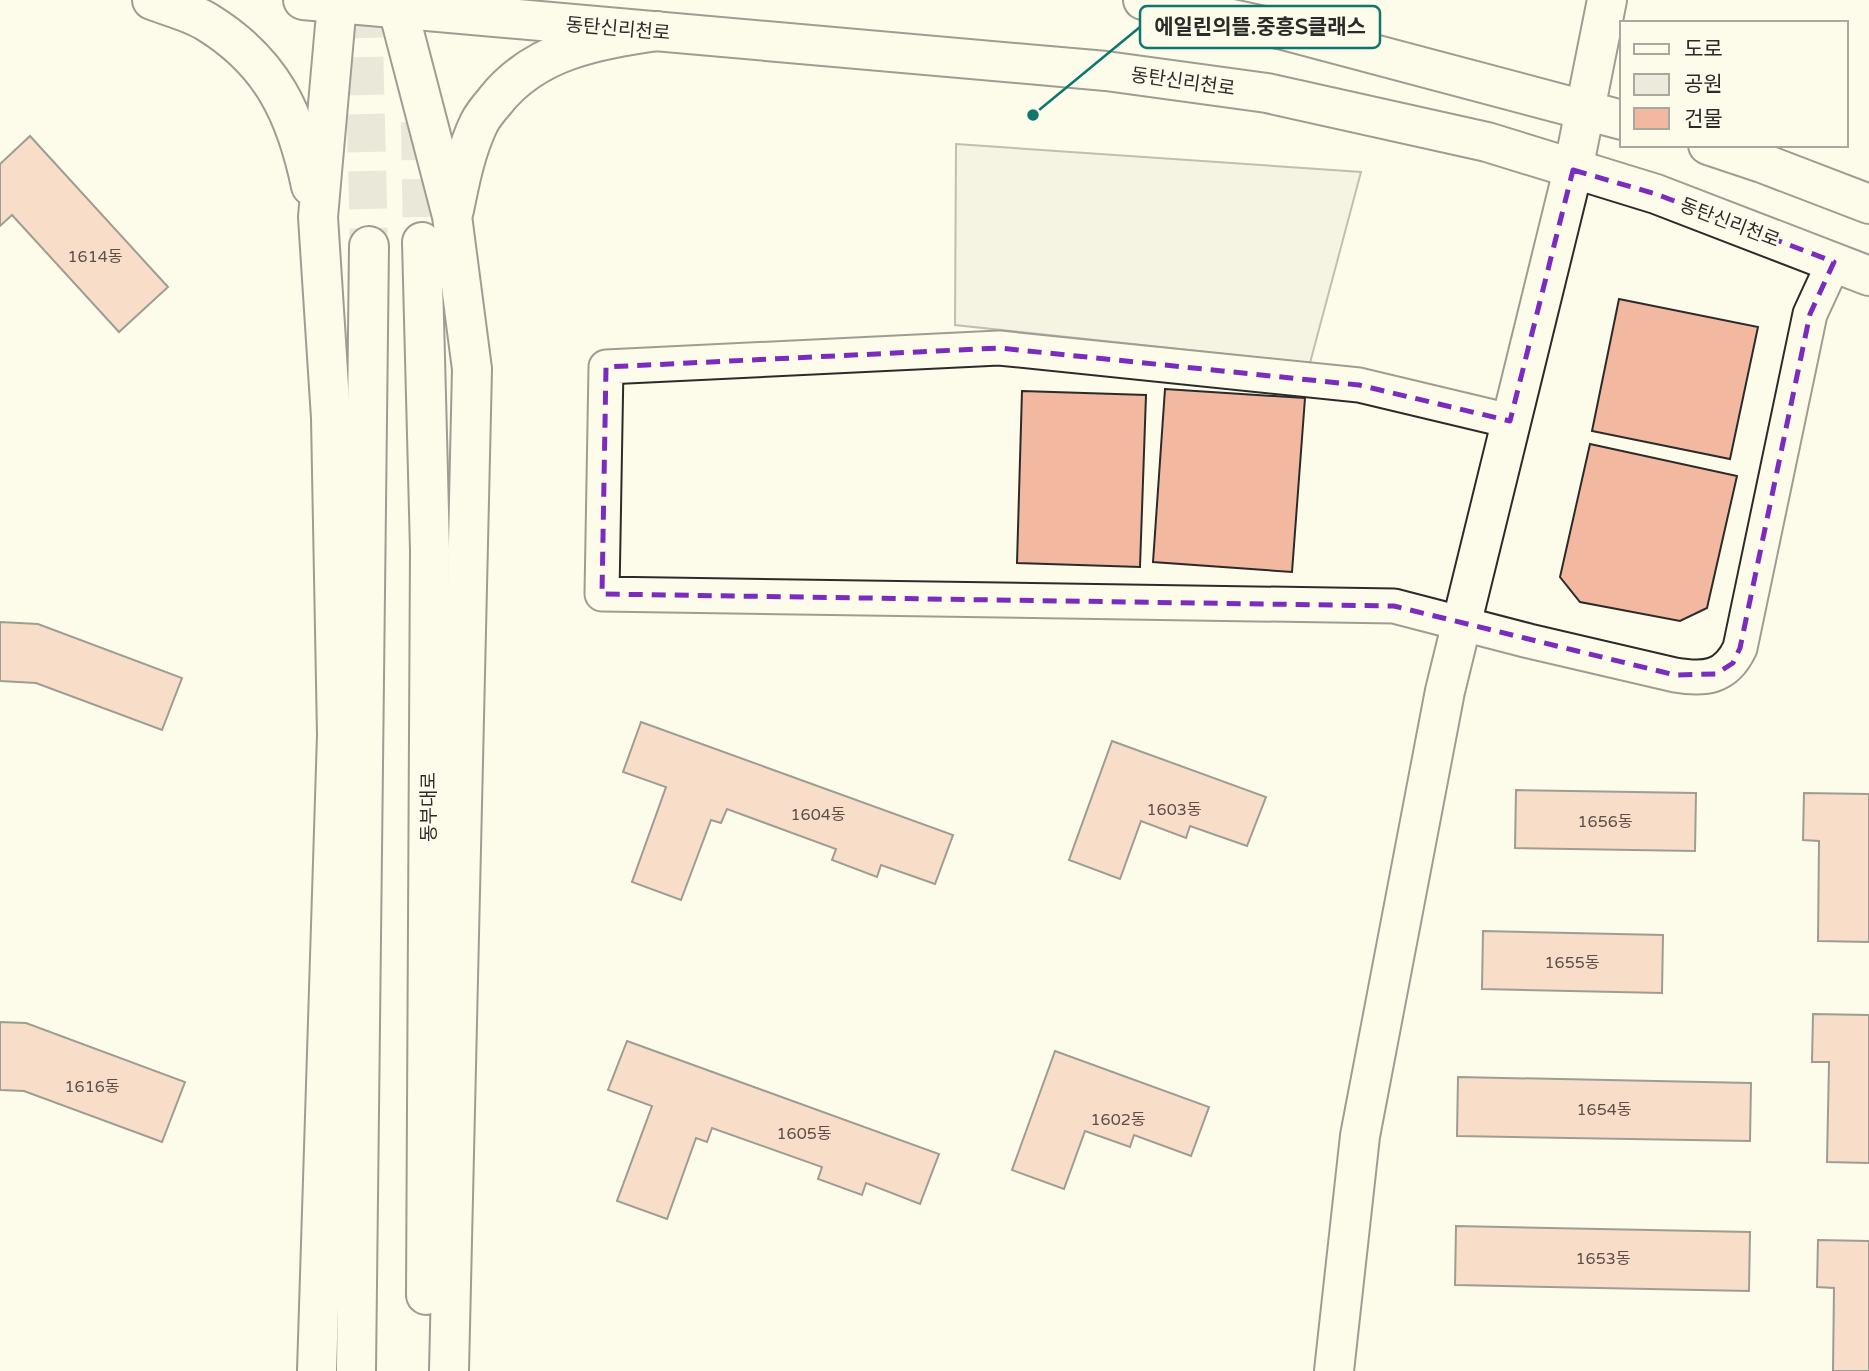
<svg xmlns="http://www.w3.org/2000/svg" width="1869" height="1371" viewBox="0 0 1869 1371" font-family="'Varela Round','Noto Sans KR',sans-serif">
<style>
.green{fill:#ecebdb;stroke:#74746e;stroke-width:2}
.building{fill:#f2b8a0;stroke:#2b2b2b;stroke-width:2}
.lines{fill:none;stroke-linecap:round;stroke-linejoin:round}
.tertiary-tunnel{stroke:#d3d1c4;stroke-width:38;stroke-dasharray:38 19;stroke-linecap:butt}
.trunk-tunnel{stroke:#d3d1c4;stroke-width:38;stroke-dasharray:38 19;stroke-linecap:butt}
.minor-casing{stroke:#2b2b2b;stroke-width:37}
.tertiary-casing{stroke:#2b2b2b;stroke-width:42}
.trunk-casing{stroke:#2b2b2b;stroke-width:42}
.minor{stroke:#fdfbea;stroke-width:33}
.tertiary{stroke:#fdfbea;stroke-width:38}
.trunk{stroke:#fdfbea;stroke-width:38}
.marked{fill:none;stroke:#7b2cbf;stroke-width:5;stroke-dasharray:14 9;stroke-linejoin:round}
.labels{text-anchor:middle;stroke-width:5;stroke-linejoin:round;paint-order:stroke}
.number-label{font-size:16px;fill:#5d4e48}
.street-label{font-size:19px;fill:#2b2b2b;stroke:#fdfbea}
.leader{fill:none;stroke:#0f766e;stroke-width:2.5}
.callout-dot{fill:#0f766e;stroke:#fdfbea;stroke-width:2.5}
.callout{fill:#fdfbea;stroke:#0f766e;stroke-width:2.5}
.callout-label{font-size:21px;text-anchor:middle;font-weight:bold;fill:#2b2b2b}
</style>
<rect width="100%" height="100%" fill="#fdfbea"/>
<polygon class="green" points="956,144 1361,172 1310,363 955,325"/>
<g class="building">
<polygon points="30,136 168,287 119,332 12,215 0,226 0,164"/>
<polygon points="1619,299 1758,327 1730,459 1592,431"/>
<polygon points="1165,389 1305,398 1292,572 1153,562"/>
<polygon points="1022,391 1146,395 1140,567 1017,563"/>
<polygon points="1590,444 1737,476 1707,608 1680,621 1580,602 1560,577"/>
<polygon points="0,622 38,624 182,678 162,730 36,683 0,681"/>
<polygon points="641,722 953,835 935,884 881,865 877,877 832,860 836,849 727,809 721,823 711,820 681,900 632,882 666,787 623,772"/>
<polygon points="1112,741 1266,797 1247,846 1190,826 1186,838 1141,821 1120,879 1069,860"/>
<polygon points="1516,790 1696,793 1695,851 1515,848"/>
<polygon points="1804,793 1869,794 1869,942 1818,941 1819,841 1803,840"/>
<polygon points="1483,931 1663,935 1662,993 1482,989"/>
<polygon points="1813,1014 1869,1015 1869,1163 1827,1162 1829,1062 1812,1062"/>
<polygon points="0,1022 26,1023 185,1082 162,1142 24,1091 0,1090"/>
<polygon points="627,1041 939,1154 920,1204 866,1183 862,1195 818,1179 822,1167 712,1128 707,1142 696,1138 667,1219 617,1201 652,1106 608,1090"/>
<polygon points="1055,1051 1209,1107 1191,1156 1134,1135 1130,1147 1085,1131 1064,1189 1012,1170"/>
<polygon points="1458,1077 1751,1083 1750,1141 1457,1136"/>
<polygon points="1456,1226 1750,1232 1749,1291 1455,1285"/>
<polygon points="1818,1240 1869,1241 1869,1371 1833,1371 1834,1288 1817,1287"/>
</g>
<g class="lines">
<polyline class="tertiary-tunnel" points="363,0 369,246"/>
<polyline class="trunk-tunnel" points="420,122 422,242"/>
<defs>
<path id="minor" d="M1510,421L1359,385L999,348L606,367L602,594L1394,606L1529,641L1675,675C1705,680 1726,678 1740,648L1810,314L1834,262"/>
<g id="tertiary">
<polyline points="303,0 1106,71 1267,93 1487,142 1656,194 1869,276"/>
<polyline points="1143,0 1283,30 1622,120"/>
<polyline points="1708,145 1762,163 1869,204"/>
<polyline points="1334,1371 1360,1136 1445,691 1573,170 1607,0"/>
</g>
<g id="trunk">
<path d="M152,0C170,7 191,12 207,22C272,62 296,114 311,186"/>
<polyline points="398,9 452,216 472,369 449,1371"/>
<path d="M454,210C460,180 466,150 479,123C483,115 489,108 495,101C535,50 596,40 657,31"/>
<polyline points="422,242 430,550 426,1295"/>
<polyline points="317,1371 337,735 331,418 318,217 337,3"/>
<polyline points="356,1371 369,246"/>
</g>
</defs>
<use href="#minor" class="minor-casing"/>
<use href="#tertiary" class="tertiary-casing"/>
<use href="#trunk" class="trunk-casing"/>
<use href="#minor" class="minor"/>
<use href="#tertiary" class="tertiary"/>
<use href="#trunk" class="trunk"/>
</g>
<path d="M0 0H1869V1371H0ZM1573,170L1656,194L1834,262L1810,314L1740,648L1733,663L1716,674L1675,675L1394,606L602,594L606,367L999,348L1359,385L1510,421Z" fill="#fdfbea" fill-opacity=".55" fill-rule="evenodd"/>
<path class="marked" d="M1573,170L1656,194L1834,262L1810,314L1740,648L1733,663L1716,674L1675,675L1394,606L602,594L606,367L999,348L1359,385L1510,421Z"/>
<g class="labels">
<g class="number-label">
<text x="95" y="262">1614동</text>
<text x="1174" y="815">1603동</text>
<text x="818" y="820">1604동</text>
<text x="1605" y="827">1656동</text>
<text x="1572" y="968">1655동</text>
<text x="92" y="1092">1616동</text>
<text x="1604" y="1115">1654동</text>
<text x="1118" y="1125">1602동</text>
<text x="804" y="1139">1605동</text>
<text x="1603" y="1264">1653동</text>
</g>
<g class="street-label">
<text transform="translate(618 28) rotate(5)" y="7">동탄신리천로</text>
<text transform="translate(1183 81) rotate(8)" y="7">동탄신리천로</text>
<text transform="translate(1730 222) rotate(21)" y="7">동탄신리천로</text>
<text transform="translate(428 807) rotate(-90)" y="7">동부대로</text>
</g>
</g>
<path class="leader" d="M1033 115L1140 27"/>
<circle class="callout-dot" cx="1033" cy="115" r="7"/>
<rect class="callout" x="1140" y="6" width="240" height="42" rx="7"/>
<g class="callout-label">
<text x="1260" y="34">에일린의뜰.중흥S클래스</text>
</g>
<rect x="1620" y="21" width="228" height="126" fill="#fdfbea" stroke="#a9a89e" stroke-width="2"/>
<rect x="1634" y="44" width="35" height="10" fill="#fdfbea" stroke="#a9a89e" stroke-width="2"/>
<text x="1684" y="56" font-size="21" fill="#2b2b2b">도로</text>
<rect x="1634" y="74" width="35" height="21" fill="#ecebdb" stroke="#a9a89e" stroke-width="2"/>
<text x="1684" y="91" font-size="21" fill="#2b2b2b">공원</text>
<rect x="1634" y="108" width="35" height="21" fill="#f2b8a0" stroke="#a9a89e" stroke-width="2"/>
<text x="1684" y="126" font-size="21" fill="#2b2b2b">건물</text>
</svg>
